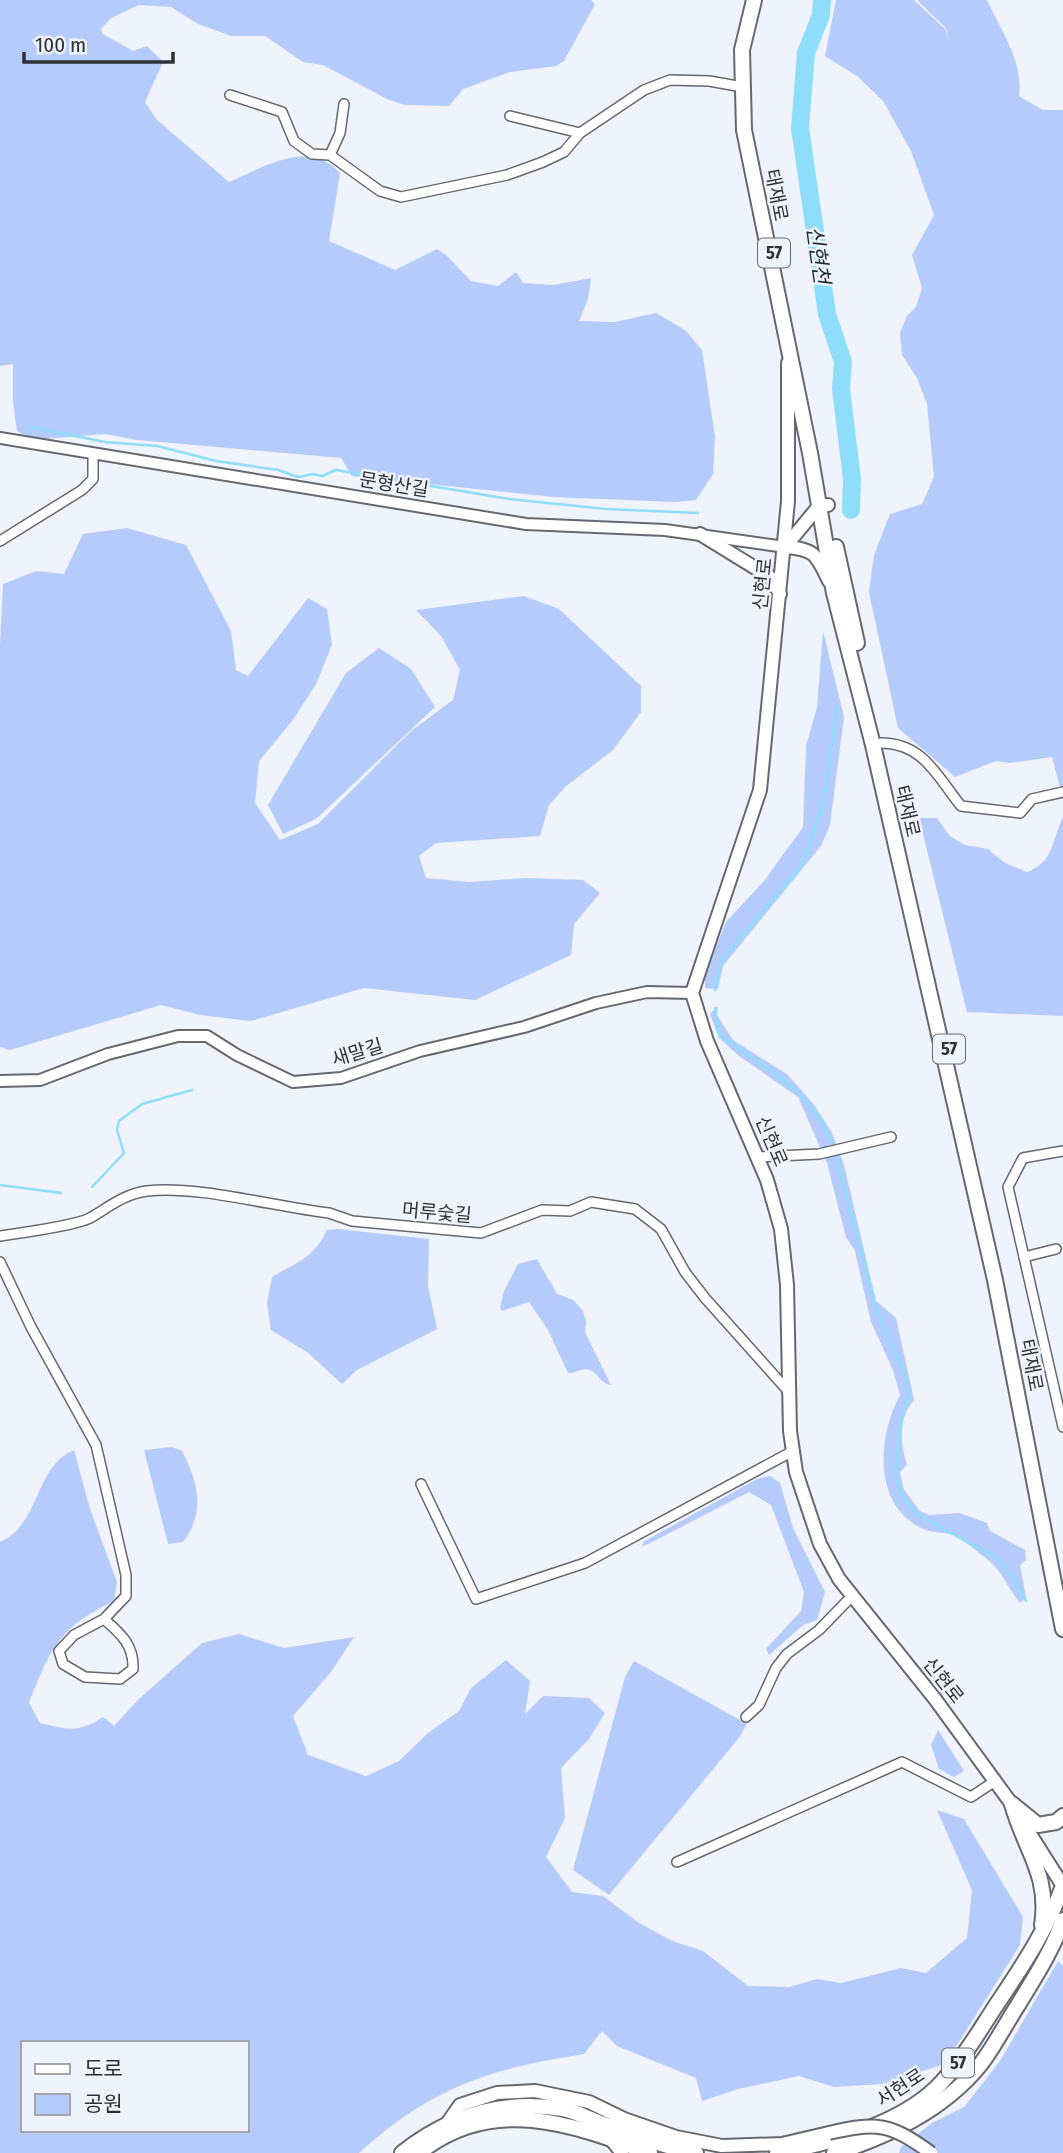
<svg xmlns="http://www.w3.org/2000/svg" width="1063" height="2153" viewBox="0 0 1063 2153" font-family="'Fira Sans Condensed','Noto Sans KR',sans-serif">
<style>
.green{fill:#b5cbfb;fill-rule:evenodd}
.lines{fill:none;stroke-linecap:round;stroke-linejoin:round}
.stream{stroke:#8dddfb;stroke-width:2.5}
.river{stroke:#8dddfb;stroke-width:18}
.minor-casing{stroke:#65686f;stroke-width:12}
.tertiary-casing{stroke:#65686f;stroke-width:14}
.secondary-casing{stroke:#65686f;stroke-width:16}
.primary-casing{stroke:#65686f;stroke-width:18}
.minor{stroke:#fff;stroke-width:9}
.tertiary{stroke:#fff;stroke-width:10}
.secondary{stroke:#fff;stroke-width:12}
.primary{stroke:#fff;stroke-width:14}
.secondary-bridge-casing{stroke:#65686f;stroke-width:16;stroke-linecap:butt}
.secondary-bridge{stroke:#fff;stroke-width:12}
.labels{text-anchor:middle;stroke-width:5;stroke-linejoin:round;paint-order:stroke}
.shield{fill:#eff3fb;stroke:#696b70;stroke-width:2}
.shield-label{font-size:18px;font-weight:bold;fill:#2f3134}
.street-label{font-size:19px;fill:#2f3134;stroke:#eff3fb}
.water-label{font-size:21px;font-style:italic;fill:#1a2d34;stroke:#eff3fb}
</style>
<rect width="100%" height="100%" fill="#eff3fb"/>
<g class="green">
<path d="M0,0H591L595,4L564,61L556,66L510,72L463,89L449,106L405,105L389,100L323,65L303,62L265,36H231L198,24L171,7L139,5L111,18L101,29L103,34L133,51L147,46L163,62L145,102L156,119L229,182C264,167 309,138 340,173L329,241L395,270L437,249L446,255L471,281L498,286L516,272L523,283L553,285L591,278L588,299L579,321L615,322L656,313L685,330L702,350L715,437L713,474L696,500L675,502L553,497L352,476L341,458L137,440L105,434L31,440L17,431L13,402V364L0,366Z"/>
<path d="M836,0H914L945,29L949,42L946,28L917,0H987C1001,31 1023,60 1019,96L1043,110H1063V799L1052,757L1010,763L996,761L955,777L898,728L869,592L874,555L890,514L922,504L934,477L927,404L917,378L902,355L900,333L907,316L916,307L922,288L912,255L934,215L911,151L883,101L857,76L825,56Z"/>
<polygon points="127,528 186,545 231,631 236,670 248,676 308,598 327,609 332,645 316,684 292,721 259,761 255,803 280,840 318,824 411,731 453,700 460,670 441,636 416,610 524,596 559,609 641,686 641,712 613,750 565,787 549,805 540,836 436,843 419,856 426,878 469,882 525,878 583,880 600,893 574,924 571,955 475,1000 364,988 251,1021 200,1015 161,1005 10,1050 0,1047 0,645 3,584 36,571 64,574 83,534"/>
<polygon points="823,631 844,717 830,825 821,846 723,966 718,989 705,988 705,974 726,922 764,881 803,827 806,746 817,707"/>
<polygon points="379,648 411,669 435,707 316,819 283,834 268,805 346,673"/>
<path d="M1063,817V1016L967,1012L919,818H937L950,836L965,845L988,849L1005,863L1027,872C1054,862 1052,840 1063,817Z"/>
<path d="M718,1006L717,1015L733,1040L788,1075L815,1106L832,1133L844,1165L876,1301L896,1318L914,1400C898,1418 900,1443 907,1465L900,1472L904,1490L920,1511L929,1515L959,1513L987,1523L990,1531L1025,1550L1026,1560L1020,1565L1026,1598L1020,1603C1008,1589 1003,1572 988,1560C978,1552 964,1540 953,1535C944,1532 934,1533 926,1530C872,1509 877,1437 900,1395L893,1370L871,1322L855,1251L846,1237L827,1163L798,1097L739,1056L719,1038L710,1014Z"/>
<path d="M338,1229L429,1239L428,1286L437,1329L357,1370L342,1384L307,1352L271,1330L267,1303L272,1277C297,1262 313,1259 327,1230Z"/>
<path d="M537,1259L557,1294L573,1300L583,1311L586,1322L585,1332L611,1385C600,1383 600,1376 592,1371C584,1366 576,1374 568,1373L548,1330L529,1302L502,1311L500,1308L504,1291L518,1264Z"/>
<path d="M172,1447L182,1451C198,1482 206,1512 183,1542L168,1544L144,1450Z"/>
<path d="M74,1450L90,1509L117,1582L114,1601C58,1628 51,1648 29,1703L40,1723C69,1730 78,1733 103,1717L114,1726L140,1698L202,1643L239,1634L284,1648L354,1637L331,1672L293,1716L308,1755L366,1776L399,1761L428,1733L459,1711L471,1688L506,1660L530,1681L525,1714L543,1696L589,1698L605,1713L589,1739L561,1768L565,1818L546,1857L572,1892L603,1896L639,1923L672,1941L703,1951L748,1986L789,1987L817,1979L841,1983L901,1968L926,1973L967,1938L972,1890L937,1810L964,1819L1023,1917L1020,1945L945,2064L882,2084L834,2087L799,2076L738,2089L702,2101L696,2078L617,2046L602,2031L584,2054C489,2069 432,2087 359,2153H0V1542C41,1524 34,1466 74,1450ZM23,2043H247V2130H23Z"/>
<polygon points="770,1476 780,1483 793,1528 825,1592 817,1620 803,1625 769,1655 766,1649 801,1611 804,1592 771,1505 749,1492 642,1547 643,1542 757,1479"/>
<polygon points="634,1661 747,1724 738,1739 609,1895 573,1870 625,1677"/>
<polygon points="938,1730 964,1771 954,1777 939,1769 931,1745"/>
<polygon points="1058,1961 1063,1966 1063,2153 899,2153 901,2147 932,2123 964,2107 1000,2061"/>
</g>
<g class="lines">
<g class="stream">
<polyline points="30,427 105,442 157,446 216,461 278,470 298,477 313,474 322,476 336,470 509,499 606,509 698,513"/>
<polyline points="715,990 721,961 802,865 824,801 837,706"/>
<path d="M715,1008L719,1034C764,1069 814,1090 833,1147"/>
<polyline points="835,1153 877,1312 904,1372 909,1395 902,1418 895,1472 901,1494 916,1514 997,1558 1014,1579 1026,1601"/>
<polyline points="0,1185 61,1193"/>
<polyline points="92,1187 124,1153 117,1130 119,1121 142,1104 192,1090"/>
</g>
<polyline class="river" points="822,0 821,15 806,53 800,128 827,314 843,362 841,389 852,479 851,510"/>
<defs>
<g id="minor">
<polyline points="230,95 282,112 294,141 312,154 330,155 380,191 401,197 507,175 543,162 564,152 580,133 644,90 670,80 709,81 743,87"/>
<polyline points="510,116 580,133"/>
<polyline points="330,155 340,133 344,104"/>
<polyline points="0,541 82,490 93,479 93,454"/>
<path d="M881,743C923,743 937,776 961,806L1020,813L1032,799L1063,792"/>
<polyline points="1063,1151 1023,1158 1008,1187 1063,1427"/>
<polyline points="757,1157 819,1154 891,1137"/>
<path d="M0,1236C20,1233 75,1226 90,1218C109,1207 124,1194 147,1191C198,1185 275,1207 329,1213L352,1221L481,1233L542,1210L570,1211L591,1202L635,1209L661,1229L685,1272L705,1298L789,1392"/>
<polyline points="1024,1257 1056,1249"/>
<path d="M0,1262L31,1327L96,1445L126,1575V1596L104,1619L74,1635L59,1651L63,1664L85,1677L120,1679L133,1669C134,1645 121,1634 104,1619"/>
<polyline points="421,1484 476,1599 585,1563 793,1451"/>
<polyline points="746,1717 759,1705 776,1668 787,1654 819,1630 852,1596"/>
<polyline points="677,1862 902,1762 971,1797 995,1781"/>
</g>
<g id="tertiary">
<polyline points="0,438 526,524 665,530 785,547"/>
<polyline points="0,1081 40,1080 108,1054 178,1036 207,1036 237,1055 293,1082 341,1078 420,1051 524,1027 596,1003 647,992 692,993"/>
</g>
<g id="secondary">
<polyline points="788,363 788,501 760,790 692,993 707,1041 767,1180 781,1229 787,1285 790,1431 796,1472 820,1544 839,1579 935,1699 1016,1810"/>
<polyline points="700,534 770,577 780,594"/>
<path d="M785,547C815,549 816,554 829,581"/>
<polyline points="785,547 819,506 828,505"/>
<polyline points="1025,1826 1063,1886"/>
<polyline points="446,2125 460,2105 497,2093 535,2091 589,2102 624,2119 676,2137 722,2146 782,2144 829,2133"/>
<polyline points="610,2138 622,2153"/>
</g>
<g id="primary">
<polyline points="754,0 742,50 744,130 810,453 834,593 873,745 995,1280 1063,1629"/>
<polyline points="836,547 857,643"/>
<path d="M1012,1804C1024,1849 1050,1874 1042,1925"/>
<polyline points="1012,1804 1038,1825 1056,1822 1063,1816"/>
<path d="M402,2153C449,2116 503,2099 563,2109C575,2111 587,2118 598,2122C631,2134 662,2146 696,2153"/>
<path d="M419,2153C492,2094 572,2124 650,2153"/>
<path d="M777,2153C831,2143 904,2124 942,2082C965,2057 982,2026 1001,1998C1025,1962 1048,1927 1063,1886"/>
<path d="M834,2153C888,2137 944,2109 980,2065C994,2047 1005,2025 1018,2005C1035,1977 1052,1951 1063,1920"/>
</g>
</defs>
<use href="#minor" class="minor-casing"/>
<use href="#tertiary" class="tertiary-casing"/>
<use href="#secondary" class="secondary-casing"/>
<use href="#primary" class="primary-casing"/>
<use href="#minor" class="minor"/>
<use href="#tertiary" class="tertiary"/>
<use href="#secondary" class="secondary"/>
<use href="#primary" class="primary"/>
<defs>
<path id="secondary-bridge" d="M829,2133C877,2122 890,2123 931,2153"/>
</defs>
<use href="#secondary-bridge" class="secondary-bridge-casing"/>
<use href="#secondary-bridge" class="secondary-bridge"/>
</g>
<g class="labels">
<g class="shield">
<rect x="758" y="238.5" width="32" height="29" rx="5"/>
<rect x="933" y="1034.5" width="32" height="29" rx="5"/>
<rect x="942" y="2048.5" width="32" height="29" rx="5"/>
</g>
<g class="shield-label">
<text x="774" y="259">57</text>
<text x="949" y="1055">57</text>
<text x="958" y="2069">57</text>
</g>
<g class="street-label">
<text transform="translate(777 195) rotate(79)" y="7">태재로</text>
<text transform="translate(394 484) rotate(9)" y="7">문형산길</text>
<text transform="translate(762 584) rotate(-84)" y="7">신현로</text>
<text transform="translate(908 811) rotate(77)" y="7">태재로</text>
<text transform="translate(357 1052) rotate(-17)" y="7">새말길</text>
<text transform="translate(772 1141) rotate(67)" y="7">신현로</text>
<text transform="translate(437 1212) rotate(5)" y="7">머루숯길</text>
<text transform="translate(1032 1365) rotate(79)" y="7">태재로</text>
<text transform="translate(944 1680) rotate(52)" y="7">신현로</text>
<text transform="translate(900 2087) rotate(-33)" y="7">서현로</text>
</g>
<g class="water-label">
<text transform="translate(818 255) rotate(82)" y="7">신현천</text>
</g>
</g>
<rect x="21" y="2041" width="228" height="91" fill="#eff3fb" stroke="#a2a5ab" stroke-width="2"/>
<rect x="35" y="2064" width="35" height="10" fill="#ffffff" stroke="#a2a5ab" stroke-width="2"/>
<text x="84" y="2076" font-size="21" fill="#2f3134">도로</text>
<rect x="35" y="2094" width="35" height="21" fill="#b5cbfb" stroke="#a2a5ab" stroke-width="2"/>
<text x="84" y="2111" font-size="21" fill="#2f3134">공원</text>
<path d="M24 52v10h149v-10" fill="none" stroke="#2f3134" stroke-width="3.5"/>
<text x="35" y="52" font-size="21" fill="#2f3134" stroke="#eff3fb" stroke-width="5" paint-order="stroke">100 m</text>
</svg>
